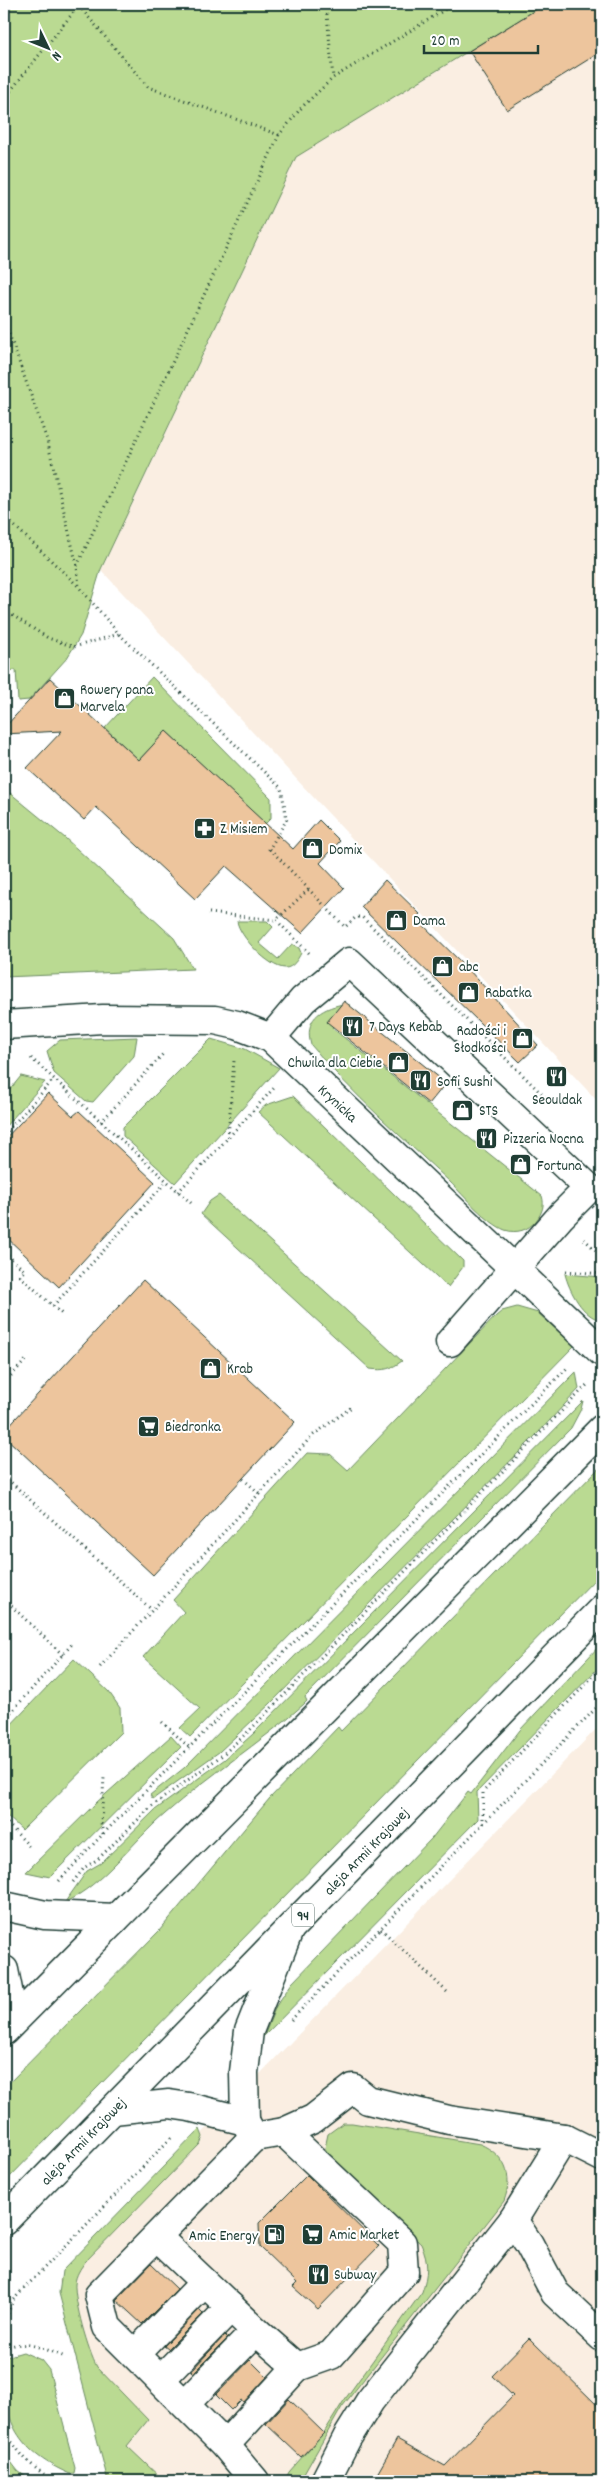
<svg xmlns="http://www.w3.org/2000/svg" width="606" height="2485" viewBox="0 0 606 2485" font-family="Dekko,sans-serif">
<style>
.built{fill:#faeee2}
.green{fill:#bada92;stroke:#6c8c63}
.building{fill:#edc59d;stroke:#1f3d34}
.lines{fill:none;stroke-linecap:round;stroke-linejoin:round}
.minor-casing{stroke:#1f3d34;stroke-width:31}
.major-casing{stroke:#1f3d34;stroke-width:31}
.path{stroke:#1f3d34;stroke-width:3;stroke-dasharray:1 4;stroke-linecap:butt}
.minor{stroke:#fff;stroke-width:28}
.major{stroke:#fff;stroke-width:28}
.labels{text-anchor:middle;stroke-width:4;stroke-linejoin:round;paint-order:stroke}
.shield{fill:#fff;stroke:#627771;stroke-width:1}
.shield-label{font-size:14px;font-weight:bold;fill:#1f3d34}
.poi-label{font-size:15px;fill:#1f3d34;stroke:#fff;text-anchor:start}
.street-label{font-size:15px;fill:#1f3d34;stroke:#fff}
</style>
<rect width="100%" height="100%" fill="#fff"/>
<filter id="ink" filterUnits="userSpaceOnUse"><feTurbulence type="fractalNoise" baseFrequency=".02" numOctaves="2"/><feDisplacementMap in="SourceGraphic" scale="10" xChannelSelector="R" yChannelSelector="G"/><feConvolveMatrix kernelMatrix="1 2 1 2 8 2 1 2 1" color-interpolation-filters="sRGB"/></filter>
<g filter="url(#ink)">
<g class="built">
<polygon points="545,4 602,4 602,1106 101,570 296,157"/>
<polygon points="602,1723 602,2481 110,2481 59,2280"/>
</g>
<g class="green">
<polygon points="4,4 545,4 296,157 101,569 81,635 67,658 29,700 18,701 16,670 4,671"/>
<polygon points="152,677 271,798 271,818 265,824 166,731 139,760 105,728"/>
<polygon points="4,788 65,838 174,938 193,969 4,977"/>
<path d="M237,921H267L273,927L259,943L278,959L292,944L299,948L301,953C298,959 293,968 285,968C269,968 239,936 237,921Z"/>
<path d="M343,1004L350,1005L332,1028L542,1196C545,1205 542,1213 536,1221C528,1230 517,1234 505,1230C487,1223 464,1196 450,1182C403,1138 353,1095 311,1045C304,1020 319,1009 343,1004Z"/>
<polygon points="137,1037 134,1056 93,1102 86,1101 54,1073 47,1051 60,1040"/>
<polygon points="211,1039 245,1049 279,1068 175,1183 123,1136 123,1127"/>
<polygon points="21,1076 45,1082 4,1128 4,1097"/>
<polygon points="293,1096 463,1261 463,1267 448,1287 258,1112 266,1105"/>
<path d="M219,1195L402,1361C391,1369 384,1371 370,1369L201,1214L210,1201Z"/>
<path d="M565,1274L602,1277V1320C583,1318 569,1290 565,1274Z"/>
<polygon points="517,1307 538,1313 574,1346 190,1737 180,1728 200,1709 143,1657 184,1612 173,1600 307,1453 330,1454 348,1470 496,1316 502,1311"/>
<polygon points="576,1372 579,1389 537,1434 270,1704 219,1752 153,1799 150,1795 184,1768"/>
<path d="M583,1401L581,1409L571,1428L305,1697L307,1701L303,1705C259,1744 209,1775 165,1814C133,1841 103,1885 65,1902L87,1871L101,1863L155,1810L225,1759L253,1734Z"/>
<polygon points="602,1465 602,1572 4,2183 4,2088 159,1931 270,1798 338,1727 341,1731"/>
<polygon points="602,1643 602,1664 477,1792 478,1819 264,2036 276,2006 292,1983 432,1838 468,1792 471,1794 520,1730"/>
<polygon points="74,1659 109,1692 120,1708 121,1732 22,1830 4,1813 4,1732"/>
<polygon points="171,1736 181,1747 50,1877 26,1872 97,1802"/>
<path d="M343,2123H352L480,2144C505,2155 514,2175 504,2201L342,2407L300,2481H290L287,2476L289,2472L325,2431L343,2402L422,2292C428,2274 429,2261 421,2244L329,2157L325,2148L328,2134Z"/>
<path d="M200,2129L203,2137L200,2144L85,2262C80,2269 76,2275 75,2283C74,2301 88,2351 97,2367L148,2420L127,2446L164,2481H108L59,2293L62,2271Z"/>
<path d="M23,2352L41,2360L49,2370L75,2468L74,2473L70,2474C14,2450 0,2416 6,2357Z"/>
<polygon points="4,2453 18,2471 31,2481 9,2481 4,2475"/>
</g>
<g class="building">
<polygon points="545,4 602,4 602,51 507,110 469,51"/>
<polygon points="50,678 139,760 166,731 293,849 319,820 340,841 320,863 344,888 302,933 226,866 195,899 96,807 84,820 27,768 62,731 4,734 4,728"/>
<polygon points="385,880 420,914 416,918 467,968 538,1045 520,1062 361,907"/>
<polygon points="344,1001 446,1083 429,1104 327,1022"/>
<polygon points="48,1093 73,1116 79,1111 155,1182 59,1287 4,1235 4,1140"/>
<polygon points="143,1280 295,1422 153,1575 4,1436 4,1431"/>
<polygon points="307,2175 379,2246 318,2309 293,2287 297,2283 260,2247 259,2223"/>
<polygon points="151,2264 177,2289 142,2324 116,2300"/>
<polygon points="199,2310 203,2314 168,2349 164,2346"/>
<polygon points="225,2335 228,2338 193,2373 191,2371"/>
<polygon points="529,2338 602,2410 602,2481 373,2481 397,2439 445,2466 513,2396 492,2376"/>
<polygon points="250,2360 267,2377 244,2402 241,2400 231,2410 216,2395"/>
<polygon points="289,2399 324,2433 301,2457 266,2424"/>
</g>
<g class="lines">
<defs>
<g id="minor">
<polyline points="4,1025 103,1019 215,1020 237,1025 271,1038 602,1352"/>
<polyline points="271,1038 303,1000 349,962 589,1188 561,1216 450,1342"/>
<polyline points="4,1906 45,1915 116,1918"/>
<polyline points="4,1970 14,2020"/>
<polyline points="113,2110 169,2104 189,2107 245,2121 244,2072 249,2031 289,1930"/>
<polyline points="284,2132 313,2119 353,2088 368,2100 449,2120 564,2138 602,2157"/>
<polyline points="254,2137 99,2295 107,2327 225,2445 255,2481"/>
<polyline points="513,2220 529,2244 555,2293 602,2337"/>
<polyline points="157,2237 256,2331 297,2367 331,2355 404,2272 402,2243 284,2132 254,2137 245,2121"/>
<polyline points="135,2354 204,2283"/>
<polyline points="160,2380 231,2307"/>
<polyline points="185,2404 256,2331"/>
<polyline points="225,2445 297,2367"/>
<polyline points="325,2481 347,2438 370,2401 513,2220 564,2138"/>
</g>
<g id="major">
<polyline points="4,2031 602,1429"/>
<polyline points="4,2221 602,1609"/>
</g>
</defs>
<use href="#minor" class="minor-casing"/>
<use href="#major" class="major-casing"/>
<g class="path">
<polyline points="326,4 333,78"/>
<polyline points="79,6 148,87 279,135"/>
<polyline points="4,99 80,4"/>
<polyline points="4,320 47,440 77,566 79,587 119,634 281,788 287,819 267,853"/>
<polyline points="4,516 78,586"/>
<polyline points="77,566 279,135 302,107 333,78 454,4"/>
<polyline points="4,610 48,638 74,647 119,634"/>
<polyline points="270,849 345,927 356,917 362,917 546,1098"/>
<polyline points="209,913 276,920"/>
<polyline points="309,953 276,920 309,889"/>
<polyline points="31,1058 191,1203"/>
<polyline points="101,1122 163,1054"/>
<polyline points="4,1135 54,1079"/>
<polyline points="228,1137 234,1061"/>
<polyline points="178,1192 274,1088"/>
<polyline points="584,1239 602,1256"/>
<polyline points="4,1252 25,1271 20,1276 53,1306 167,1181"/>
<polyline points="566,1271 602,1274"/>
<polyline points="53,1306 64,1316"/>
<polyline points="4,1383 26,1360"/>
<polyline points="4,1476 152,1610"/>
<polyline points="243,1479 259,1493"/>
<polyline points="4,1599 64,1656"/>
<polyline points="100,1667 312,1436 353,1406"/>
<polyline points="4,1720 74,1642"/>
<polyline points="162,1722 190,1748"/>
<polyline points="4,1820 31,1848"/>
<polyline points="483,1824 483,1792 602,1667"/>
<polyline points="103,1834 101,1823 104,1778"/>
<polyline points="59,1881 103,1834 568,1367"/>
<polyline points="73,1882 84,1868 98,1859 152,1806 221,1756 249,1731 589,1383"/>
<polyline points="381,1929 447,1992"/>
<polyline points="291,2020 602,1702"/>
<polyline points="4,2323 13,2300 171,2138"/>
<path d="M4,2349C23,2338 45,2349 65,2357"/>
<path d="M4,2429C16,2451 33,2470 56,2481"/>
</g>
<use href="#minor" class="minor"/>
<use href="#major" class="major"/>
</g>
</g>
<defs>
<symbol id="shop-square" viewBox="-11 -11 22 22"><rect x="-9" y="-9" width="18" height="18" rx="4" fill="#1f3d34" stroke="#fff"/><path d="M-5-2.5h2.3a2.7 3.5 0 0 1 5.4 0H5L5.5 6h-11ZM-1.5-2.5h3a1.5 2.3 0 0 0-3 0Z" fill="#fff"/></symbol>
<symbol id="pharmacy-square" viewBox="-11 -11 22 22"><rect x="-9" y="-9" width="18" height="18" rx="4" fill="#1f3d34" stroke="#fff"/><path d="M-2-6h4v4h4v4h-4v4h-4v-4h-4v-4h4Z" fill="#fff"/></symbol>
<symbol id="restaurant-square" viewBox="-11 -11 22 22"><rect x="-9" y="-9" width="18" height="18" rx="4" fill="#1f3d34" stroke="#fff"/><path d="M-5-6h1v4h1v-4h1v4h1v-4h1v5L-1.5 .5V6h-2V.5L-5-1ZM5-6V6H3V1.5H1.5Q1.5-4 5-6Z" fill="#fff"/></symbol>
<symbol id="supermarket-square" viewBox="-11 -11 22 22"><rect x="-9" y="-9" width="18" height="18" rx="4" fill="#1f3d34" stroke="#fff"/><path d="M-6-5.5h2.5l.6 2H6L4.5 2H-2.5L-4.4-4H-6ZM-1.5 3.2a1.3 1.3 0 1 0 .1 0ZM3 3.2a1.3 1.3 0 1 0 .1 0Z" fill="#fff"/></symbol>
<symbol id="fuel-square" viewBox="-11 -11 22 22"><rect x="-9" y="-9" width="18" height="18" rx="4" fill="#1f3d34" stroke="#fff"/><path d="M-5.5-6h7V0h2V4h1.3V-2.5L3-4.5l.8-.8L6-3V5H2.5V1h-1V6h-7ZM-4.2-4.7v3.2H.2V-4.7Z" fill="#fff"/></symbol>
</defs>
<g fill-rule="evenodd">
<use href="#shop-square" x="52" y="686" width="25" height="25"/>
<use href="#pharmacy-square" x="192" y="816" width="25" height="25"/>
<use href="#shop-square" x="300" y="836" width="25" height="25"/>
<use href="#shop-square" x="384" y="908" width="25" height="25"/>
<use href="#shop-square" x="430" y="954" width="25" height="25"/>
<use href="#shop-square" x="456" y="980" width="25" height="25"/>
<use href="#restaurant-square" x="340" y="1014" width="25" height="25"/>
<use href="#shop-square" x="510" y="1026" width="25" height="25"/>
<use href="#shop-square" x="386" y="1050" width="25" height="25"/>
<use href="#restaurant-square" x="544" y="1064" width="25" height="25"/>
<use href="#restaurant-square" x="408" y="1068" width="25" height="25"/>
<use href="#shop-square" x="450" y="1098" width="25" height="25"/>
<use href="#restaurant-square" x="474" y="1126" width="25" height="25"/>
<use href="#shop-square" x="508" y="1152" width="25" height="25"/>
<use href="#shop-square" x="198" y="1356" width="25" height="25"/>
<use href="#supermarket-square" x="136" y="1414" width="25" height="25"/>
<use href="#supermarket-square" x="300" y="2222" width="25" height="25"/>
<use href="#fuel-square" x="262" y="2222" width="25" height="25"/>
<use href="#restaurant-square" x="306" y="2262" width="25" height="25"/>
</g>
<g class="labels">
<rect class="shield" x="292" y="1903.5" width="22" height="23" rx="4"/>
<g class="shield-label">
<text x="303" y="1920">94</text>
</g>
<g class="poi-label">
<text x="80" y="694">Rowery pana<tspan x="80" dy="17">Marvela</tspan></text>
<text x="220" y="833">Z Misiem</text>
<text x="329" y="854">Domix</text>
<text x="413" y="925">Dama</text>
<text x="459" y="971">abc</text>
<text x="485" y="997">Rabatka</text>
<text x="369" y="1031">7 Days Kebab</text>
<text x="506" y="1035" text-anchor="end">Radości i<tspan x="506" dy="17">Słodkości</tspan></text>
<text x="382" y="1067" text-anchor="end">Chwila dla Ciebie</text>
<text x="437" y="1086">Sofii Sushi</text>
<text x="557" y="1104" text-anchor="middle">Seouldak</text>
<text x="479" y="1115">STS</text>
<text x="503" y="1143">Pizzeria Nocna</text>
<text x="537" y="1170">Fortuna</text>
<text x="227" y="1373">Krab</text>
<text x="165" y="1431">Biedronka</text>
<text x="329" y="2239">Amic Market</text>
<text x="258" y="2240" text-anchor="end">Amic Energy</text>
<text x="334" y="2279">Subway</text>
</g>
<g class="street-label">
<text transform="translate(338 1103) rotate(43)" y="5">Krynicka</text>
<text transform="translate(366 1851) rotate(-46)" y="5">aleja Armii Krajowej</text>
<text transform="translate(83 2141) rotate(-46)" y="5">aleja Armii Krajowej</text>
</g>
</g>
<rect width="606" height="2485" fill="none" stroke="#fff" stroke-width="20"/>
<rect x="10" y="10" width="586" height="2465" fill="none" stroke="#1f3d34" stroke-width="2" filter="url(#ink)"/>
<g transform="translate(48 48) rotate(133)" stroke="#ffffff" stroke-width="4" paint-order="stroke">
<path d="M0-4L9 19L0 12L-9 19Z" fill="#1f3d34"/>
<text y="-8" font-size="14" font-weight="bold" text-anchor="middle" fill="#1f3d34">N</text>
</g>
<path d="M424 45v8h114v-8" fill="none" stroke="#1f3d34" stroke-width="2.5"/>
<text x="431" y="45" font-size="15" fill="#1f3d34" stroke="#ffffff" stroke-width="4" paint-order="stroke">20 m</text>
</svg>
